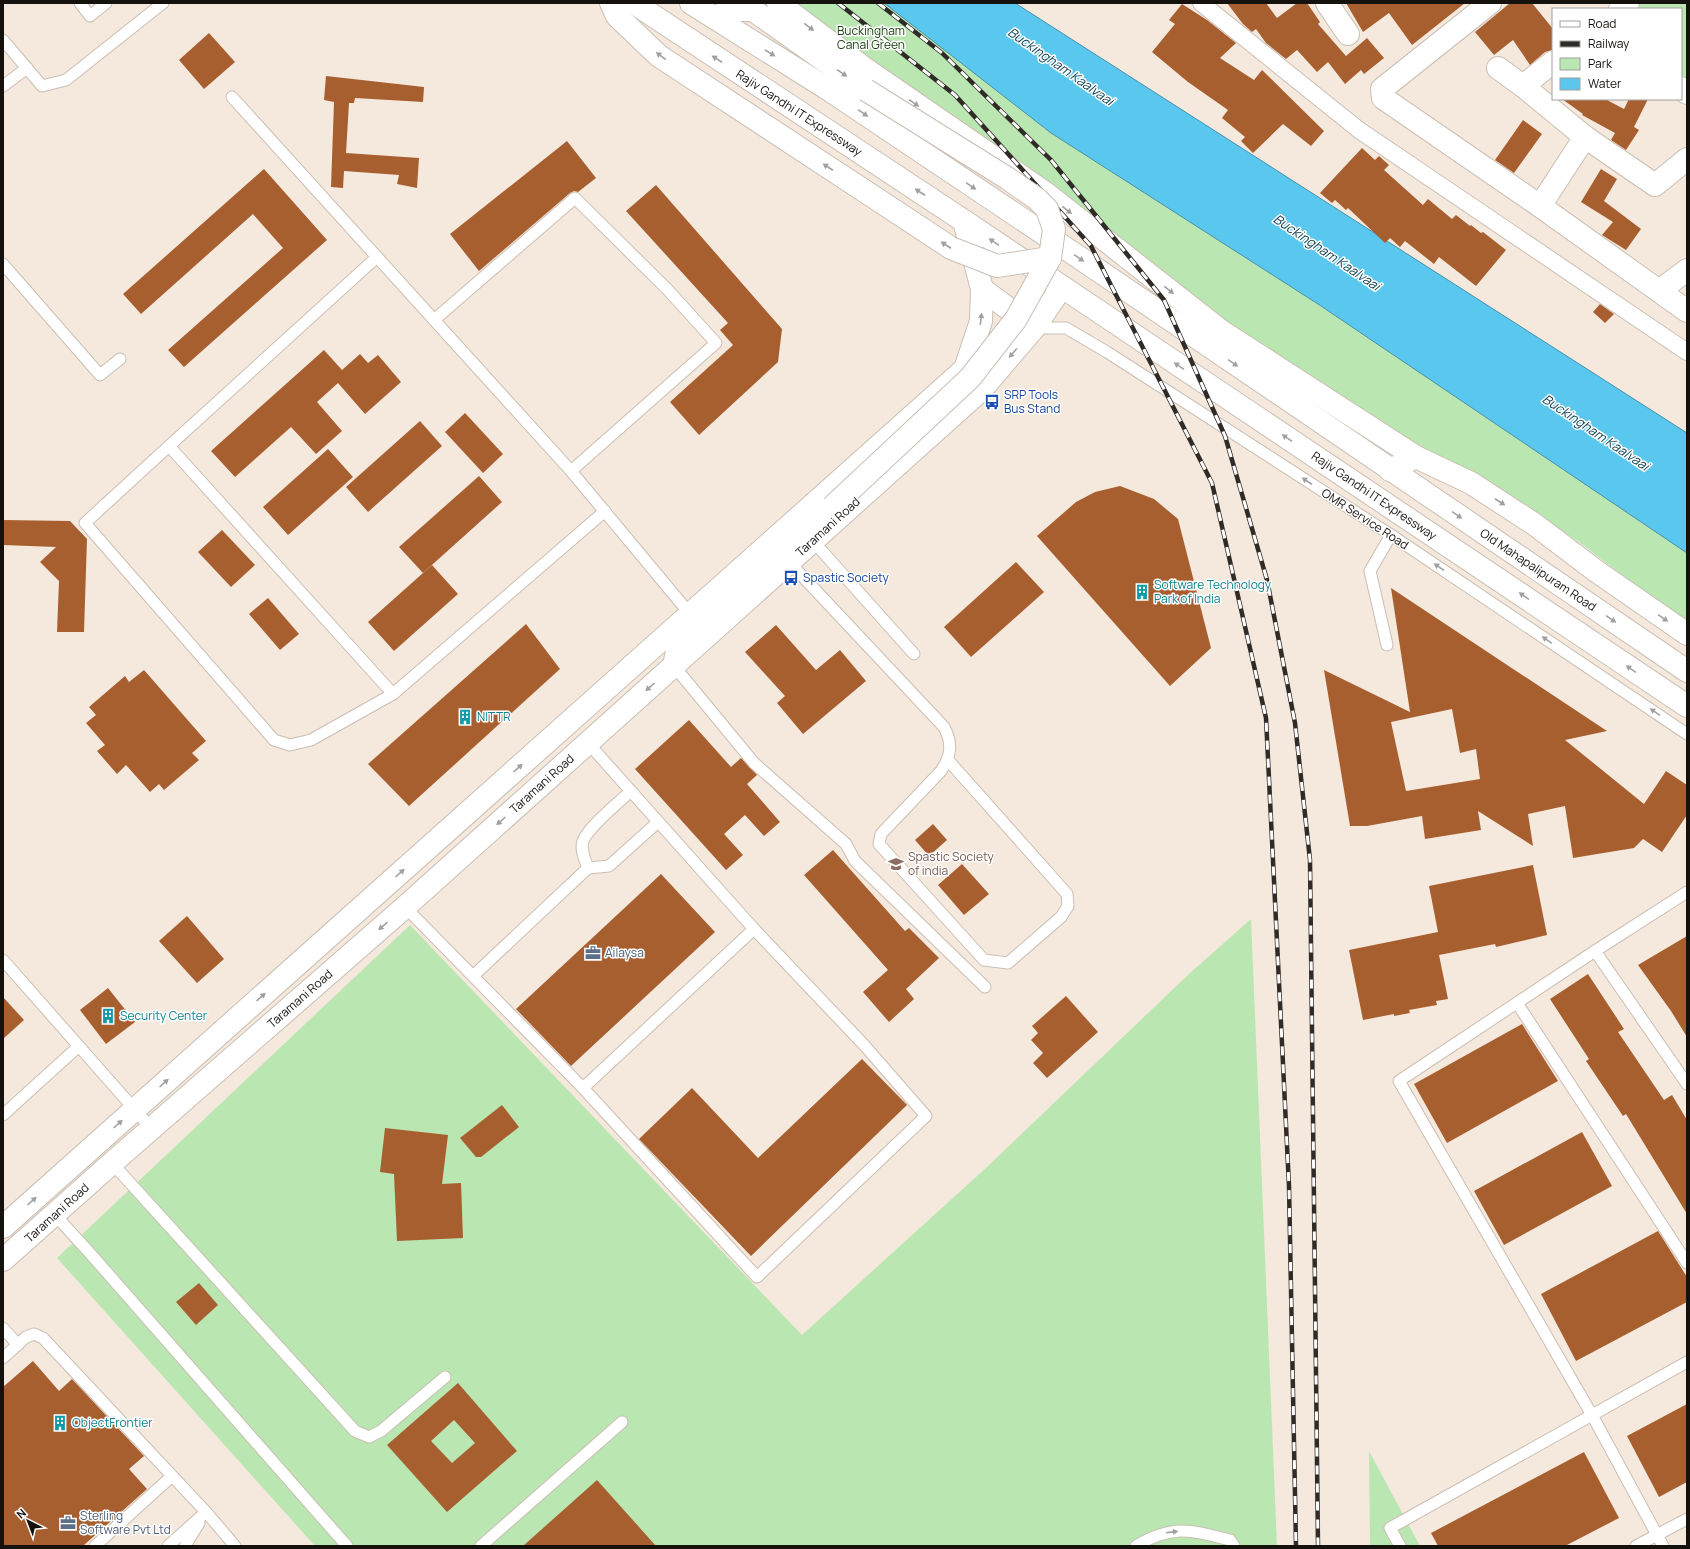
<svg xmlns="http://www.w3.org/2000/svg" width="1690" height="1549" viewBox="0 0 1690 1549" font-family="Manrope,sans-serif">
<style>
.green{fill:#bae6b2}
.water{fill:#5ac7ee;stroke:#4590aa}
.building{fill:#a85f30;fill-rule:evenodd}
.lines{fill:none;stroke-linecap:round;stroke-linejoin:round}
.service-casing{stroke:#cabeb3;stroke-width:13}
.pedestrian-casing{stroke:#cabeb3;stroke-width:18}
.minor-casing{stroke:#cabeb3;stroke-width:24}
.tertiary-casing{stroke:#cabeb3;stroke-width:24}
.secondary-casing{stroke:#cabeb3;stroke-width:24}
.primary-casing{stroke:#cabeb3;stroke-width:24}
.service{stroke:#fff;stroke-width:11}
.pedestrian{stroke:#fff;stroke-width:16}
.minor{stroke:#fff;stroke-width:22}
.tertiary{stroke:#fff;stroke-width:22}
.secondary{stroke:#fff;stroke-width:22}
.primary{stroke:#fff;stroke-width:22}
.rail-casing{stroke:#302b26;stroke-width:4.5}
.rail{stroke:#fff;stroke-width:3;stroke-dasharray:9;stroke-linecap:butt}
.primary-bridge-casing{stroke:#cabeb3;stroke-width:24;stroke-linecap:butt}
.primary-bridge{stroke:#fff;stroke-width:22}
.oneway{fill:#a1a09e}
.labels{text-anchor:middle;stroke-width:3;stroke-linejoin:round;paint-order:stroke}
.park-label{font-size:12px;fill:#1b4213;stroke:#fff}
.street-label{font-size:12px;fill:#15110d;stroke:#fff}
.transit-label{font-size:12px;fill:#164399;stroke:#fff;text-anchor:start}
.culture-label{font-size:12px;fill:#0d838f;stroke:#fff;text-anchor:start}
.education-label{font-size:12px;fill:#785e54;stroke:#fff;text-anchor:start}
.service-label{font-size:12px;fill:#4e5e75;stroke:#fff;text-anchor:start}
.water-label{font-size:13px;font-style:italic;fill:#0d3e4e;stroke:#fff}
</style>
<rect width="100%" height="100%" fill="#f5e9dd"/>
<g class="green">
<polygon points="774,3 884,3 1051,133 1318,304 1687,553 1687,621 1635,585 1579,542 1503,492 1387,428 1183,294"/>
<polygon points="1636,3 1687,3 1687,84 1681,80 1681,9 1629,9"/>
<polygon points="1251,919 1277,1546 315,1546 57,1258 410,925 802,1335 987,1167 1190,973"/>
<polygon points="1369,1451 1420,1546 1370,1546"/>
</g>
<polygon class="water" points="884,3 1015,3 1687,433 1687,553 1318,304 1051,133"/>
<g class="building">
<polygon points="1227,3 1266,3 1277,18 1297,3 1307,3 1320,22 1318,24 1346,56 1367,38 1384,58 1364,74 1361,70 1345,84 1328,62 1317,72 1297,50 1286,59 1266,43 1256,29 1252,32 1243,24"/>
<polygon points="1346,3 1465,3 1412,45 1389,13 1363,32"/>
<polygon points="1510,3 1532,3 1553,29 1553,50 1545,52 1530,65 1513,40 1494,55 1475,32"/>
<polygon points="1182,4 1207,20 1236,43 1220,58 1254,80 1262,70 1324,131 1311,146 1283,124 1253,153 1241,141 1245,137 1222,118 1228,110 1188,82 1152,52 1175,24 1169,20"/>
<polygon points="209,33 235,62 204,89 179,60"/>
<polygon points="326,76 424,87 423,102 355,98 354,103 349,103 346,153 419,158 417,188 397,184 399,175 344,171 343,188 331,187 334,102 324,100"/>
<polygon points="1562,99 1605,99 1624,109 1629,99 1648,99 1634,127 1639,130 1626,150 1611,140 1615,133 1582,115 1583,114"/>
<polygon points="1523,120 1542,134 1514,173 1495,160"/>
<polygon points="567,141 596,178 578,192 574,191 570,193 479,271 450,234"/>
<polygon points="1362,148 1375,160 1379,156 1389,165 1384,170 1423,205 1428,199 1452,219 1456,215 1470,226 1471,225 1481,233 1483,232 1506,250 1476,286 1439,257 1434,264 1405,241 1400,247 1390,238 1385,243 1348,208 1346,210 1335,200 1332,203 1320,193"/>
<polygon points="264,169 327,240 184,367 168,350 283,248 253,214 141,314 123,294"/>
<polygon points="1601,169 1617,179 1604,201 1641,229 1626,250 1602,235 1613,222 1581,202"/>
<polygon points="656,185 782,329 778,362 699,435 670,402 733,345 720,330 728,323 626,211"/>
<polygon points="1600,304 1614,314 1605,323 1593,312"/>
<polygon points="324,350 342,370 360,354 368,363 378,355 401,382 365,414 338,383 317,402 342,431 316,454 291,427 235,477 211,451"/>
<polygon points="465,413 503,454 483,473 445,432"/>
<polygon points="420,421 442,446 368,512 346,487"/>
<polygon points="328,449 353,477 288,535 263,507"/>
<polygon points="479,476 502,502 423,573 399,547"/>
<polygon points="1120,486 1154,499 1178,519 1211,648 1170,686 1037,536 1076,502 1095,492"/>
<polygon points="3,520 70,521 87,539 84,632 57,632 59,581 40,562 56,547 3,545"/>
<polygon points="222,530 255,565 231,587 198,552"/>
<polygon points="1016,562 1044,592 971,657 944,627"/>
<polygon points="432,565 458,594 394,651 368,622"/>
<path d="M1391,588L1607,731L1565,740L1644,804L1666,771L1687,785V815L1662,852L1643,839L1634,848L1573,858L1565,806L1528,814L1533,846L1478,811L1481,830L1425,839L1422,816L1367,826H1350L1324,670L1410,712ZM1452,709L1460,753L1476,749L1480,779L1406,791L1391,722Z"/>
<polygon points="268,598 299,634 280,650 249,614"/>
<polygon points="526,624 560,669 409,806 368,764"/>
<polygon points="776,625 816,670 840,650 866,681 803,734 777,703 785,696 745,652"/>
<polygon points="144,670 206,741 192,753 199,760 164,790 159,784 150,792 126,765 117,774 97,751 105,745 86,723 96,715 89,707 125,676 129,682"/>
<polygon points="689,720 731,767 741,758 757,775 747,784 780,822 764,836 745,815 724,834 743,855 726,870 635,769"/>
<polygon points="933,824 947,840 929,856 915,840"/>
<polygon points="833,850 905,931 909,928 939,958 906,989 914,999 889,1022 863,992 888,970 804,875"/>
<polygon points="962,864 989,894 964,915 938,885"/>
<polygon points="1533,865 1547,935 1496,947 1495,944 1439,955 1448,999 1436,1001 1437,1005 1409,1010 1410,1013 1394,1016 1394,1014 1363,1020 1349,950 1438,932 1429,886"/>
<polygon points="661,874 715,932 571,1066 516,1009"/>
<polygon points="187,916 224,959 197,983 159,941"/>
<polygon points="1687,936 1687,1037 1671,1011 1638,965"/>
<polygon points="1588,974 1624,1029 1618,1032 1664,1100 1672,1095 1687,1120 1687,1214 1626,1114 1623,1116 1586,1061 1589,1059 1550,999"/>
<polygon points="108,988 135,1022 106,1044 80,1010"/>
<polygon points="1066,996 1098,1032 1047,1078 1033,1063 1043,1053 1031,1040 1038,1033 1032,1026"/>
<polygon points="3,997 24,1020 3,1039"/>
<polygon points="1522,1024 1558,1081 1447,1143 1414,1084"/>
<polygon points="862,1059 907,1105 751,1256 639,1139 692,1088 758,1158"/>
<polygon points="502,1105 519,1127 481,1157 476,1157 460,1138"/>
<polygon points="385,1128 448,1135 442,1184 461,1183 463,1238 397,1241 394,1174 380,1172"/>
<polygon points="1582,1132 1612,1186 1504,1245 1474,1191"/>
<polygon points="1658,1231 1687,1277 1687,1302 1576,1361 1541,1294"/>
<polygon points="199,1283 218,1305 196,1325 176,1302"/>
<polygon points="33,1361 59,1391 72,1379 144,1456 129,1469 147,1489 83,1546 3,1546 3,1387"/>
<path d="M458,1383L517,1451L447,1512L387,1445ZM454,1420L475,1443L452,1463L431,1441Z"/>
<polygon points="1687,1404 1687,1482 1659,1497 1627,1436"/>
<polygon points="1584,1452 1619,1518 1565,1546 1438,1546 1431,1533"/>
<polygon points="597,1480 656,1546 523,1546"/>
</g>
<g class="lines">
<defs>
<g id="service">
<polyline points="80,3 90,16 106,3"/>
<polyline points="3,40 42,86 66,80 163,3"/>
<polyline points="3,86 27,68"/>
<polyline points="232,97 571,471 690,614"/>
<polyline points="377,257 169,446 393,694 605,511"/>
<polyline points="3,264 100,375 120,359"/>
<polyline points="434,320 575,198 668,290 716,343 571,471"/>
<polyline points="1034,328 1066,328 1107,352 1391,535 1687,734"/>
<polyline points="169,446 85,523 274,740 290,745 311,740 393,694"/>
<polyline points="813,541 914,654"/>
<path d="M789,562L944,727C953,744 951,756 941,771L881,834L879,844L984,960L1008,963L1061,917L1068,906L1067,894L948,760"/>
<polyline points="1387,645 1370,571 1391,535"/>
<polyline points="674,666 754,763 846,844 855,861 985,987"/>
<polyline points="588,868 609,866 658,822"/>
<polyline points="405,907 583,1088 754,929 588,743"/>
<polyline points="1595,951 1687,1084"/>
<polyline points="3,960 151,1128"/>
<path d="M473,976L588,868C585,860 580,850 583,841C589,826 618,803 631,791"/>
<polyline points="1517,1003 1687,1263"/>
<polyline points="583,1088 757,1277 926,1116 865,1046 754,929"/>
<polyline points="3,1115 79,1046"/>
<polyline points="112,1163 355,1431 369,1437 381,1431 445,1377"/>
<polyline points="55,1215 88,1251 347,1546"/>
<polyline points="3,1328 18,1345"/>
<polyline points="3,1358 26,1337 34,1334 43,1338 206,1512 235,1546"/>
<polyline points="95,1546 172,1476"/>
<polyline points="168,1546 206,1512"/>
<polyline points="185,1546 199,1523"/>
<polyline points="481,1546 622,1422"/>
<path d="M1136,1546C1173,1524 1191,1530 1230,1540L1234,1546"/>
<polyline points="1400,1546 1390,1528 1687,1362"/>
<polyline points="1636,1546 1687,1519"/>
<polyline points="1663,1546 1592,1415 1399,1081 1595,951 1687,892"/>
</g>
<polyline id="pedestrian" points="1201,3 1359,130 1687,352"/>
<g id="minor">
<polyline points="1327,3 1348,34"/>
<polyline points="1490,3 1382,89 1383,98 1540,206 1687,311"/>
<polyline points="1620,9 1628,3"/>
<polyline points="1498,68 1523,86 1585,137 1655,185 1687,159"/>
<polyline points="1523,86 1553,62"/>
<polyline points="1681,88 1687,93"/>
<polyline points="1540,206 1585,137"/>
<polyline points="1659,291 1687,270"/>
</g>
<g id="tertiary">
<polyline points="982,289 1033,327"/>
<polyline points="3,1227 965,369 981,321 982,289 964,221"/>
<polyline points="3,1260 112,1163 405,907 982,389 1034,328 1061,288"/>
</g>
<polyline id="secondary" points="778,3 864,68 1044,192 1221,331 1416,457 1471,483 1534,524 1596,571 1687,634"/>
<g id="primary">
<polyline points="611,3 617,16 659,56 860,188"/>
<polyline points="634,3 964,221 1687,706"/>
<polyline points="691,3 831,91 1080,258 1687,671"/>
<polyline points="750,3 753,10 866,90"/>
<polyline points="713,17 735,10 753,10"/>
<polyline points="1390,470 1416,457"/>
<polyline points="674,666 678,646 832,507"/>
</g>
</defs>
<use href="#service" class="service-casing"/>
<use href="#pedestrian" class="pedestrian-casing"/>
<use href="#minor" class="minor-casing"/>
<use href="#tertiary" class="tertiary-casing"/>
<use href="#secondary" class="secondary-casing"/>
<use href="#primary" class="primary-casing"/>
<use href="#service" class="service"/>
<use href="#pedestrian" class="pedestrian"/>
<use href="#minor" class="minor"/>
<use href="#tertiary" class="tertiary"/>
<use href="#secondary" class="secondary"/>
<use href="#primary" class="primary"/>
<defs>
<g id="rail">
<polyline points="838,3 955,95 1091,246 1212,483 1266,718 1289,1186 1296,1546"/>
<polyline points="878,3 942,53 1051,160 1164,300 1225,436 1267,580 1295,723 1310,860 1318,1546"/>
</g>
</defs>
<use href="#rail" class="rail-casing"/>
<use href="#rail" class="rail"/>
<defs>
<g id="primary-bridge">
<polyline points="860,188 951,248 997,266 1050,258"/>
<polyline points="832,507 970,378 1016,319 1050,258 1054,229 1047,209 1037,199 1007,178 866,90"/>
</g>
</defs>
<use href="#primary-bridge" class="primary-bridge-casing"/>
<use href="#primary-bridge" class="primary-bridge"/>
</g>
<defs><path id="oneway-solid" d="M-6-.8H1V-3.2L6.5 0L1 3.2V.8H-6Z"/></defs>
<g class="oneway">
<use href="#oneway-solid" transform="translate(809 27) rotate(37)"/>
<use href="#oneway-solid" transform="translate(770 53) rotate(32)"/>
<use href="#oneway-solid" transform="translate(661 56) rotate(-143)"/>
<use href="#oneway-solid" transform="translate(717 59) rotate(-147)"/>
<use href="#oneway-solid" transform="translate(842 73) rotate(34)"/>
<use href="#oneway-solid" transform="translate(914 103) rotate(35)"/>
<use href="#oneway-solid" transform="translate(863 113) rotate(34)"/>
<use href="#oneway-solid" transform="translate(828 167) rotate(-147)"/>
<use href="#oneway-solid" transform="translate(971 186) rotate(34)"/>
<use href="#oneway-solid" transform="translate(920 192) rotate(-147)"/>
<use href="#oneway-solid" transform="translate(1067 210) rotate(38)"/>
<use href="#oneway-solid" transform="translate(994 242) rotate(-146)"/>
<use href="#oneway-solid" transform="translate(946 245) rotate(-147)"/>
<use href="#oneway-solid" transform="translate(1079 258) rotate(34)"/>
<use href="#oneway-solid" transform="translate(1169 290) rotate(38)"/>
<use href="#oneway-solid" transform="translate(981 319) rotate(-83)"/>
<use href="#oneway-solid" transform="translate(1013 353) rotate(130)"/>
<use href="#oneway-solid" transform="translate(1233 363) rotate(34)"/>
<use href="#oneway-solid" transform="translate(1179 366) rotate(-146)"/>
<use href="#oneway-solid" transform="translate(1287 438) rotate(-146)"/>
<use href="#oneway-solid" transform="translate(1307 481) rotate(-147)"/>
<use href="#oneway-solid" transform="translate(1500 502) rotate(33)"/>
<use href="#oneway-solid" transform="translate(1457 515) rotate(34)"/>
<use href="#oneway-solid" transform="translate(1439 567) rotate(-146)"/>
<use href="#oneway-solid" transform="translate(1524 596) rotate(-146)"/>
<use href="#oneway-solid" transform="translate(1663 618) rotate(35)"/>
<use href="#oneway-solid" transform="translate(1611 619) rotate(34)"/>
<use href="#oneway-solid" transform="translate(1547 640) rotate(-146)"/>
<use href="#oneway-solid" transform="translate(1631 669) rotate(-146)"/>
<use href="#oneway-solid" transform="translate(650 687) rotate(138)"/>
<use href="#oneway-solid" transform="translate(1655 712) rotate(-146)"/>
<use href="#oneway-solid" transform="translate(518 768) rotate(-42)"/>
<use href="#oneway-solid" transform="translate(501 821) rotate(138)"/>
<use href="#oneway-solid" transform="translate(400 873) rotate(-42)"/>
<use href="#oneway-solid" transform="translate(383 926) rotate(139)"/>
<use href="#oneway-solid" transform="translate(261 997) rotate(-42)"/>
<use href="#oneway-solid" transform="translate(164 1083) rotate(-42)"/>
<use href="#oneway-solid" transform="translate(118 1124) rotate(-42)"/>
<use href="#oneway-solid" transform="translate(32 1201) rotate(-42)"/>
<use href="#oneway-solid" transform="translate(1172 1532) rotate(-7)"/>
</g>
<defs>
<symbol id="bus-bare" viewBox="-9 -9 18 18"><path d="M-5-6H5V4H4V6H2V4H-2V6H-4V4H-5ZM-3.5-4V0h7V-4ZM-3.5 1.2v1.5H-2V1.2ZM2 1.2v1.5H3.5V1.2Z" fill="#1a4fb4" stroke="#fff" stroke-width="2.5" paint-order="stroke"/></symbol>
<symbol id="building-bare" viewBox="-9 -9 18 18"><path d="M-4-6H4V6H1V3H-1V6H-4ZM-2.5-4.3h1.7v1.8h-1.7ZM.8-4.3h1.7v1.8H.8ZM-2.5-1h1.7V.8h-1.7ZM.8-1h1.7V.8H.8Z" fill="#0f9aa8" stroke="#fff" stroke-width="2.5" paint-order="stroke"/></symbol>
<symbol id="school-bare" viewBox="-9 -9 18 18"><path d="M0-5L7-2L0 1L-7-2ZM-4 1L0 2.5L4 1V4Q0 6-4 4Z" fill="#8d6e63" stroke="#fff" stroke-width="2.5" paint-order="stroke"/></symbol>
<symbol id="office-bare" viewBox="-9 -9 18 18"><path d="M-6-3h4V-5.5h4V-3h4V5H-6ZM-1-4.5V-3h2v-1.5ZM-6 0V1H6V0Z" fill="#5c6f8a" stroke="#fff" stroke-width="2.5" paint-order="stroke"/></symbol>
</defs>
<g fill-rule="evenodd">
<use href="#bus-bare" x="981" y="391" width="22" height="22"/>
<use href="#bus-bare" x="780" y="567" width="22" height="22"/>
<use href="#building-bare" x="1131" y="581" width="22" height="22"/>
<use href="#building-bare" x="454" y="706" width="22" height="22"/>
<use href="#school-bare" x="885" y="853" width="22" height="22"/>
<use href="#office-bare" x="582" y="942" width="22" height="22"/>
<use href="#building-bare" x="97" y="1005" width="22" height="22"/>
<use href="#building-bare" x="49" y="1412" width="22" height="22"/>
<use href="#office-bare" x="57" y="1512" width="22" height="22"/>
</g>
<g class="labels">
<g class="park-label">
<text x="871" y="35">Buckingham<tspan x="871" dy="14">Canal Green</tspan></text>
</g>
<g class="street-label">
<text transform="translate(799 113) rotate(33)" y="4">Rajiv Gandhi IT Expressway</text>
<text transform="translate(1374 496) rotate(34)" y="4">Rajiv Gandhi IT Expressway</text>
<text transform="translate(1365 519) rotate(33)" y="4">OMR Service Road</text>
<text transform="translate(828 527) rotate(-42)" y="4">Taramani Road</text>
<text transform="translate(1538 570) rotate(34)" y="4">Old Mahapalipuram Road</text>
<text transform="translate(542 784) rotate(-42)" y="4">Taramani Road</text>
<text transform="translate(300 999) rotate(-41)" y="4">Taramani Road</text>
<text transform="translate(57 1213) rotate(-42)" y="4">Taramani Road</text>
</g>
<g class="transit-label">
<text x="1004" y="399">SRP Tools<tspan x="1004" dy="14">Bus Stand</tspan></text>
<text x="803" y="582">Spastic Society</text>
</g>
<g class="culture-label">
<text x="1154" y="589">Software Technology<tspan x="1154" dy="14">Park of India</tspan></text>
<text x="477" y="721">NITTR</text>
<text x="120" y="1020">Security Center</text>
<text x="72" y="1427">ObjectFrontier</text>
</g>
<g class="education-label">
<text x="908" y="861">Spastic Society<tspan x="908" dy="14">of india</tspan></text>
</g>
<g class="service-label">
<text x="605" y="957">Ailaysa</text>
<text x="80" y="1520">Sterling<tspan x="80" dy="14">Software Pvt Ltd</tspan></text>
</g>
<g class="water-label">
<text transform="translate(1061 66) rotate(35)" y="5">Buckingham Kaalvaai</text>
<text transform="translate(1327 252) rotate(34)" y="5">Buckingham Kaalvaai</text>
<text transform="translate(1596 432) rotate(34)" y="5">Buckingham Kaalvaai</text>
</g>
</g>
<rect width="1690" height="1549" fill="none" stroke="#15110d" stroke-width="8"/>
<rect x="1552" y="8" width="130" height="92" fill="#ffffff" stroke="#a1a09e"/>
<rect x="1560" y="21" width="20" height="6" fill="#ffffff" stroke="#a1a09e"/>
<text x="1588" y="28" font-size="12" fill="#15110d">Road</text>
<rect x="1560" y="41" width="20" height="6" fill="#302b26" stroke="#a1a09e"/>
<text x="1588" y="48" font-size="12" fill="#15110d">Railway</text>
<rect x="1560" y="58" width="20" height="12" fill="#bae6b2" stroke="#a1a09e"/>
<text x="1588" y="68" font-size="12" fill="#15110d">Park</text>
<rect x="1560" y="78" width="20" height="12" fill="#5ac7ee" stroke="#a1a09e"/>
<text x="1588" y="88" font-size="12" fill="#15110d">Water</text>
<g transform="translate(28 1521) rotate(318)" stroke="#ffffff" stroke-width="3" paint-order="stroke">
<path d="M0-3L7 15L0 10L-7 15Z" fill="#15110d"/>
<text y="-6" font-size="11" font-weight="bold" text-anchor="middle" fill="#15110d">N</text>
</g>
</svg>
